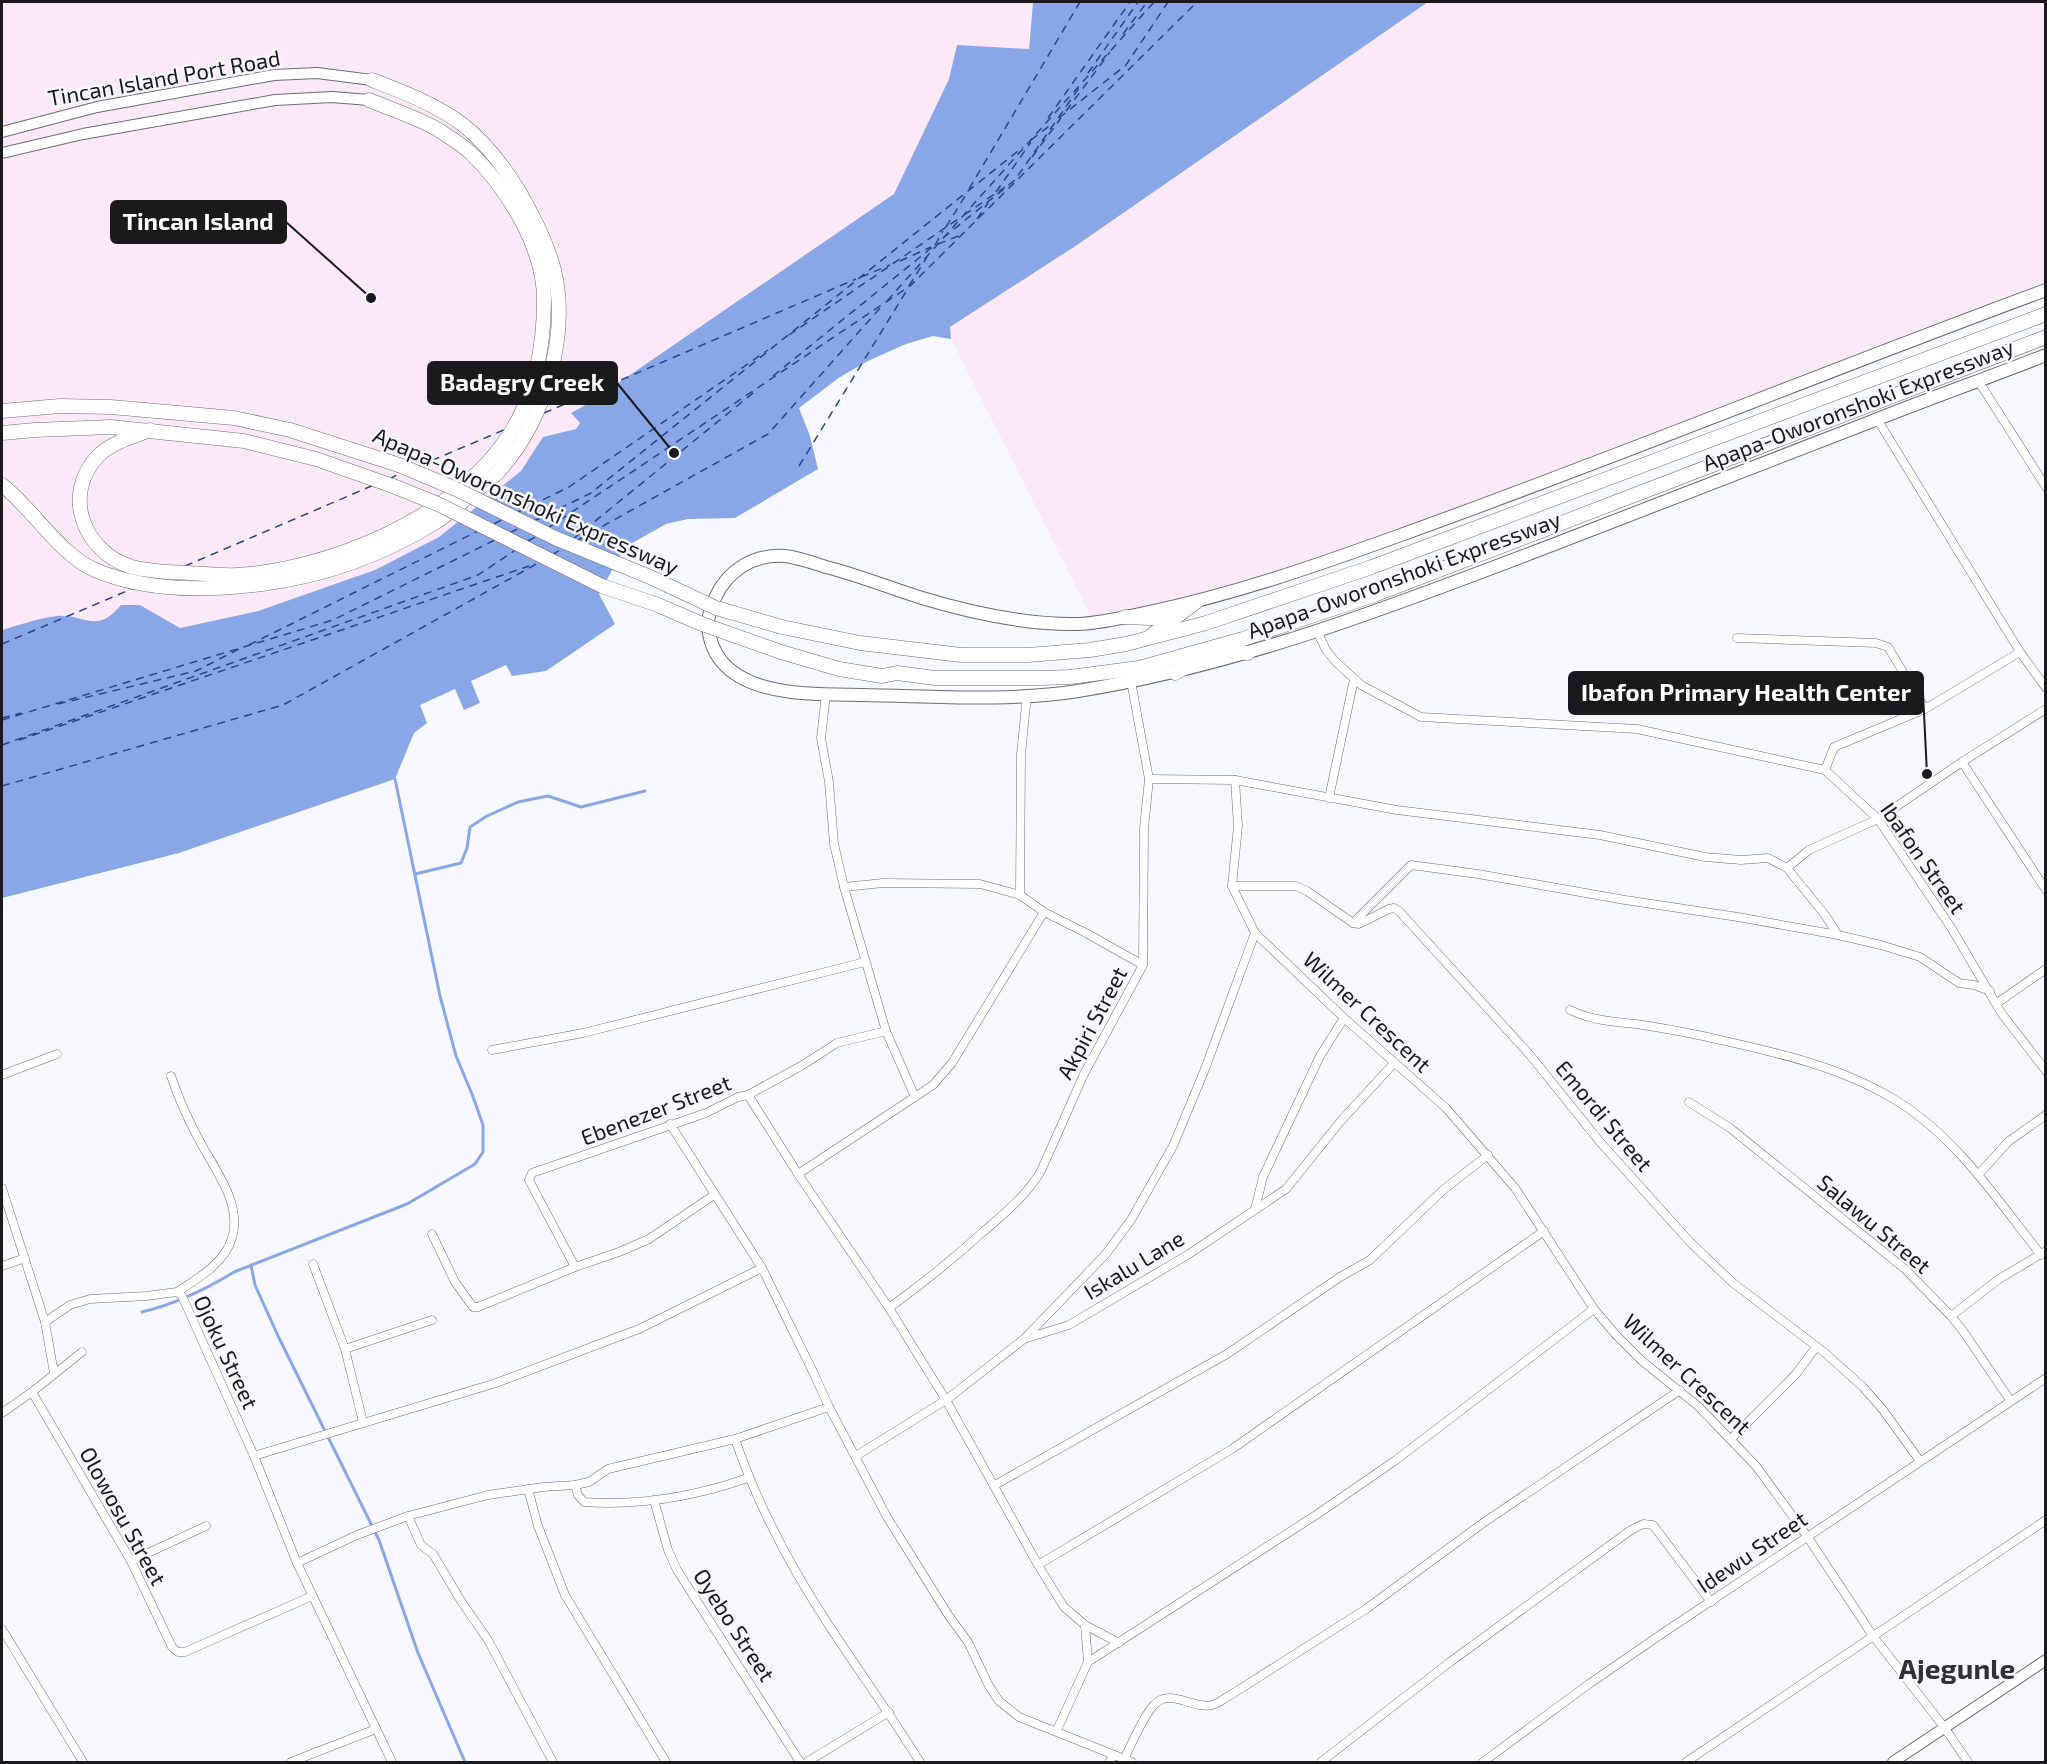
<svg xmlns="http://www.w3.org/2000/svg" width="2047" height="1764" viewBox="0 0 2047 1764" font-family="'Exo 2',sans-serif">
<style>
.industrial{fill:#fce8f7}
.water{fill:#89a7e7}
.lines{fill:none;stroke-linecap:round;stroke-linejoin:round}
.stream{stroke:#89a7e7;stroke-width:3}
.ferry{stroke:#25448e;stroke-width:1.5;stroke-dasharray:8 6;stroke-linecap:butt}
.street-casing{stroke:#6b6c72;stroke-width:9}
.secondary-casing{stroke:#6b6c72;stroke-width:12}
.primary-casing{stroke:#6b6c72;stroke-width:14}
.highway-casing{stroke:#6b6c72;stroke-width:15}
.street{stroke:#fff;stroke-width:8}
.secondary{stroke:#fff;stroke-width:10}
.primary{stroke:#fff;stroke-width:12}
.highway{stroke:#fff;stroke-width:14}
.highway-bridge-casing{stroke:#6b6c72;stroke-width:15;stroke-linecap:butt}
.highway-bridge{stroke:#fff;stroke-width:14}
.labels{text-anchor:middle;stroke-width:5;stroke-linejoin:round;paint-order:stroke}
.street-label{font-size:22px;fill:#1a1a1c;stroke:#f7f8ff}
.district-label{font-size:28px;font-weight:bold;fill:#303036;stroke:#f7f8ff}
.leader{fill:none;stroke:#1a1a1c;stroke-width:2}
.callout-dot{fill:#1a1a1c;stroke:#f7f8ff;stroke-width:2}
.callout{fill:#1a1a1c;stroke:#1a1a1c;stroke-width:2}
.callout-label{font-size:24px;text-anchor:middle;font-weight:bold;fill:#fff}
</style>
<rect width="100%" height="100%" fill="#f7f8ff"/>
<g class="industrial">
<polygon points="2,2 1033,2 1029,33 1029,49 957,46 949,79 894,194 589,403 571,412 580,423 576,429 543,437 521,471 439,537 376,570 257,611 180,628 141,605 111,617 50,635 2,638"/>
<polygon points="1428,2 2045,2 2045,294 1233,592 1093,620 951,339 950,327 1077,245"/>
</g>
<path class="water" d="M1033,2H1428L1077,245L950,327L951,339L933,336L906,344L868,361L840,377L799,408L810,436L818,469L735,518L688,519L666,524L625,547L599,594L615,624L546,671L512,676L506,665L471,681L480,703L464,710L455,689L420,705L427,723L414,733L395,779L179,853L2,898V630C19,625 39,618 57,616C85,614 96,635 121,605H140L180,628L258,611L375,570L439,537L521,471L543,437L576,429L580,423L571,413L589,403L894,194L949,79L957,45L1029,49Z"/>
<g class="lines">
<g class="stream">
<polyline points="415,874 461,863 467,848 470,827 487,816 518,802 548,796 581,807 645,791"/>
<polyline points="251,1265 255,1285 279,1338 379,1540 418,1653 465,1762"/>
<path d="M142,1312C175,1304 205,1290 234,1272L407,1204L475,1164L483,1152V1125L472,1094L456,1056L440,996L395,779"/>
</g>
<g class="ferry">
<polyline points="1123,34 1147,2"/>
<polyline points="1088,73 1138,2"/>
<polyline points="1066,111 1110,52"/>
<polyline points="1048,118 1130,2"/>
<polyline points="1059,118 1126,65 1168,2"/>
<polyline points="1031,140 1053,123"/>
<polyline points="1032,157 1061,118"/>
<polyline points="969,189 1080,2"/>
<polyline points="996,192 1031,142"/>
<polyline points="964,215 1005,187"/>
<polyline points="977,219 988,203"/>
<polyline points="946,227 967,193"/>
<polyline points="943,238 1015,180 1081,85"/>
<polyline points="938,244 961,235"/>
<polyline points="935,245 943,231"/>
<polyline points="900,261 931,247"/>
<polyline points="861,277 890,265"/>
<polyline points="909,286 927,257"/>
<polyline points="887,301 1154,2"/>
<polyline points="789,335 958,219"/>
<polyline points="773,376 935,245"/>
<polyline points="544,413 856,279"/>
<polyline points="419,466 506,429"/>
<polyline points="799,466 907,290"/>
<polyline points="389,479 401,473"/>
<polyline points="518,512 569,487 768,350"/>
<polyline points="534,521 591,493 1023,147"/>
<polyline points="494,524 503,519"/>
<polyline points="548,528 910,286 1197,2"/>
<polyline points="510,533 519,528"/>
<polyline points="573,539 758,389"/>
<polyline points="578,540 768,434 881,307"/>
<polyline points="528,541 537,536"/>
<polyline points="552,555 563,548"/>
<polyline points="185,566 374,485"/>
<polyline points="2,644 134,588"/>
<polyline points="249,645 478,531"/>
<polyline points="58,704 196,671 239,649"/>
<polyline points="2,718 21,713"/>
<polyline points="2,720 333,620 495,540"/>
<polyline points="19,740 529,566"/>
<polyline points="2,745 478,575 517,549"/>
<polyline points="2,786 283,705 540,562"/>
</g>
<defs>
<g id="street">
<polyline points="1979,382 2046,487"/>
<polyline points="1877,419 2020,652 2046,688"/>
<polyline points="1317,631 1326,650 1335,661 1361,685 1421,717 1637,729 1825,770 1878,819 1952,929 2002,1014 2046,1071"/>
<polyline points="1737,638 1876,643 1888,647 1925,709"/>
<polyline points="826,694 821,738 829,782 834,844 844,887 886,1031 915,1097"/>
<polyline points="1962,762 2046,890"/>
<polyline points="1825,770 1834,747 1925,709 2020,652"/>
<polyline points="1149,779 1235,780 1397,810 1600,835 1705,857 1741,860 1768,858 1787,868 1809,850 1878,819 1962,762 2046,709"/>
<polyline points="1329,798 1354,679"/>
<polyline points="1787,868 1825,915 1838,935"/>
<polyline points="1232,886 1296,886 1307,891 1353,923 1359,924 1389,909 1394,908 1399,911 1530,1055 1600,1142 1690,1242 1732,1282 1825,1353 1863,1387 1883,1410 1920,1461"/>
<polyline points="844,887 883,883 980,884 1020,895 1044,912 1086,933 1143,965"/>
<polyline points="1020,895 1021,754 1027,695"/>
<polyline points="1353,923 1411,865 1478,874 1625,900 1738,917 1838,935 1881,945 1920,957 1959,983 1974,985 1990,991"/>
<polyline points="1255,933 1344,1018 1446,1108 1515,1188 1594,1309 1616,1335 1642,1361 1698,1406 1756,1466 1807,1536 1873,1636 1944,1727 1968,1762"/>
<polyline points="1997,1003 2046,969"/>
<path d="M1570,1010C1591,1020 1613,1022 1636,1024C1657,1027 1678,1031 1698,1035C1764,1050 1833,1063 1892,1098C1954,1134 1997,1199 2041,1255"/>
<polyline points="492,1050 583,1033 865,962"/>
<polyline points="2,1075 57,1054"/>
<path d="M171,1076C178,1097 187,1117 197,1136C212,1166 243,1202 232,1238C225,1263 197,1279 177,1292"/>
<polyline points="748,1095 798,1174 889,1308 946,1400 1038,1565 1064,1607 1085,1625 1088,1662"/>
<polyline points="1689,1102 1730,1128 1905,1269 1951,1316 1963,1331 2010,1400"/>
<polyline points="670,1124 762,1268 814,1374 829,1407 887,1517 949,1616 968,1642 989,1686 999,1701 1019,1717 1132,1762"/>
<polyline points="798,1174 933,1085 952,1063 1044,912"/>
<polyline points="1978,1175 2009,1141 2046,1115"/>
<polyline points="2,1188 45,1322 54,1373"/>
<polyline points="1255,1209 1263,1177 1320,1056 1344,1018"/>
<polyline points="432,1234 455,1282 473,1307 478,1307 575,1267 619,1252 649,1239 714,1195"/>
<polyline points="313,1264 345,1349 363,1422"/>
<polyline points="2,1266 25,1258"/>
<polyline points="575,1267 529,1180 532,1173 706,1113 738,1097 748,1095 801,1066 837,1043 886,1031"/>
<path d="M889,1308C922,1284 953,1259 983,1232C1005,1213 1026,1196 1041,1171L1084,1074L1143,965L1144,828L1149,779L1131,681"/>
<polyline points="1951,1316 1999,1279 2046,1251"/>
<polyline points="45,1322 70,1305 90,1299 146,1296 177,1292 182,1296 254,1456 297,1563 392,1762"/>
<polyline points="1027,1338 1069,1325 1189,1254 1286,1189 1340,1122 1394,1063"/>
<polyline points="345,1349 432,1320"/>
<polyline points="32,1392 131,1561 172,1647 178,1652 185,1652 312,1596"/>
<polyline points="2,1413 32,1392 82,1352"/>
<path d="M735,1439C758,1506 792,1570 832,1630C861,1674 892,1717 920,1762"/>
<polyline points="1731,1439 1796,1374 1816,1347"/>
<polyline points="254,1456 496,1383 639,1329 762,1268"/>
<polyline points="856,1456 946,1400 1024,1339 1105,1255 1131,1220 1173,1146 1205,1069 1255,933 1232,886 1238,826 1235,780"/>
<path d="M575,1485L578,1495L584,1502C639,1506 696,1496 748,1478"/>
<polyline points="995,1485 1227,1354 1340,1277 1370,1260 1443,1190 1488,1155"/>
<polyline points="528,1489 538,1526 565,1595 666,1762"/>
<polyline points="654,1500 668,1550 677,1570 800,1762"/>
<polyline points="408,1516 421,1545 433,1554 461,1601 488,1640 553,1762"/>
<polyline points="131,1561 206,1526"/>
<polyline points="297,1563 357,1535 408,1516 488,1495 543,1487 575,1485 589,1482 608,1469 735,1439 829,1407"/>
<polyline points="1038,1565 1232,1449 1544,1231"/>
<polyline points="1085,1625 1119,1643"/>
<polyline points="2,1629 83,1762"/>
<polyline points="1057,1730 1088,1662 1319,1513 1396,1460 1594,1309"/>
<path d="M1124,1759C1132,1744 1143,1716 1154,1705C1170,1687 1193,1710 1212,1705C1218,1704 1223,1699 1229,1696L1366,1609L1483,1523L1680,1390"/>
<polyline points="291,1762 376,1729"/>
<polyline points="807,1762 889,1712"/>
<polyline points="1109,1762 1114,1755"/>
<polyline points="1321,1762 1450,1662 1631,1530 1643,1524 1653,1525 1711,1602"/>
<polyline points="1483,1762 1589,1684 1663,1633 2046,1378"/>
<polyline points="1686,1762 2046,1520"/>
</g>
<g id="secondary">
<polyline points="2,132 97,107 274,75 317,73 372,80"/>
<polyline points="2,153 83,134 275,100 332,97 369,100"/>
<polyline points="1893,1762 2046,1660"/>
</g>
<path id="primary" d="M2046,290C1829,370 1615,458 1398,536C1315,566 1235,594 1149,612C1126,617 1102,623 1078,624C1025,625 972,613 922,598C890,588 858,575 826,567C813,563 797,557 784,556C753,554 727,571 715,598C711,607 708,615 708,625C713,699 809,694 862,695C933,696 1008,702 1078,691C1246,664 1403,602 1560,542C1664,502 1767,462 1870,422C1928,399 1987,378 2046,355"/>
<g id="highway">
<polyline points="2,411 60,406 111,407 234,418 290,430 399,465"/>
<path d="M150,430C132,437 113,442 99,455C61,494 83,552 132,567C150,572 171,572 190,573C205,574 222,576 237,575C329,569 447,520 503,444C534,402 544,351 544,300C544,247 508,190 471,153C461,144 448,136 437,129C416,117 391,109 369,100"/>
<polyline points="2,433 35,430 111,427 244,441 316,459 393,486"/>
<path d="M2,485C33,509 60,555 95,570C147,592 208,591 262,584C324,576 383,555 436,522C448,515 458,505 469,496C479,488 490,481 498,472C544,422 570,337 554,270C547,243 534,217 520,193C505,168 485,142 462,124C435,104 403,92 372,80"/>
<polyline points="1125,617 1174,619"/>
<polyline points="782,627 860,643 961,655 1028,655 1090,650 1126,644 1206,623 1372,567 2046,314"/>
<polyline points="1152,635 1196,602"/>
<polyline points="1214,651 1248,653"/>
<polyline points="781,652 839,669 882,676 897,673 935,678 1040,678 1070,677 1139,668 1243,639 1374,595 2046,337"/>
<polyline points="1175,673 1210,654"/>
</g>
</defs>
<use href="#street" class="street-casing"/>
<use href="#secondary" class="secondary-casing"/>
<use href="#primary" class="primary-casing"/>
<use href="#highway" class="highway-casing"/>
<use href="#street" class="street"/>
<use href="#secondary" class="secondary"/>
<use href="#primary" class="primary"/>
<use href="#highway" class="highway"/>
<defs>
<g id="highway-bridge">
<polyline points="399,465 456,489 555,538 650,577 716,608 782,627"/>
<polyline points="393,486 438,504 602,586 658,605 702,624 781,652"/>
</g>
</defs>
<use href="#highway-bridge" class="highway-bridge-casing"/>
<use href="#highway-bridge" class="highway-bridge"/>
</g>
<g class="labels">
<g class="street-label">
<text transform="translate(164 78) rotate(-10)" y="8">Tincan Island Port Road</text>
<text transform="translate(1858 405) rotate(-21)" y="8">Apapa-Oworonshoki Expressway</text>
<text transform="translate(526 501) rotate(24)" y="8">Apapa-Oworonshoki Expressway</text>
<text transform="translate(1404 575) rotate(-20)" y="8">Apapa-Oworonshoki Expressway</text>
<text transform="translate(1923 858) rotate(55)" y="8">Ibafon Street</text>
<text transform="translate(1367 1012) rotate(43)" y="8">Wilmer Crescent</text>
<text transform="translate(1092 1023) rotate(-62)" y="8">Akpiri Street</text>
<text transform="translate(656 1110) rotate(-21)" y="8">Ebenezer Street</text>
<text transform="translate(1604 1116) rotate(50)" y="8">Emordi Street</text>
<text transform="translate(1874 1224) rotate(40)" y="8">Salawu Street</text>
<text transform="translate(1134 1265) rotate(-31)" y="8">Iskalu Lane</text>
<text transform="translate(226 1352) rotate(65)" y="8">Ojoku Street</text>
<text transform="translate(1687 1374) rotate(43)" y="8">Wilmer Crescent</text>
<text transform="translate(123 1516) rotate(61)" y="8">Olowosu Street</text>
<text transform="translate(1752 1552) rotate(-34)" y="8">Idewu Street</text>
<text transform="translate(734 1625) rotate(57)" y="8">Oyebo Street</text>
</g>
<g class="district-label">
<text x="1957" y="1679">Ajegunle</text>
</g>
</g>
<path class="leader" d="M371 298L286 222M674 453L617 383M1927 774L1923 693"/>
<g class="callout-dot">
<circle cx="371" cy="298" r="6"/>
<circle cx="674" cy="453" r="6"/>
<circle cx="1927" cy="774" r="6"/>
</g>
<g class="callout">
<rect x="111" y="201" width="175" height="42" rx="6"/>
<rect x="428" y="362" width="189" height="42" rx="6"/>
<rect x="1569" y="672" width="354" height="42" rx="6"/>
</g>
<g class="callout-label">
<text x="198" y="230">Tincan Island</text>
<text x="522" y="391">Badagry Creek</text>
<text x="1746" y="701">Ibafon Primary Health Center</text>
</g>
<rect width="2047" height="1764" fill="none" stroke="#1a1a1c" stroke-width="6"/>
</svg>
